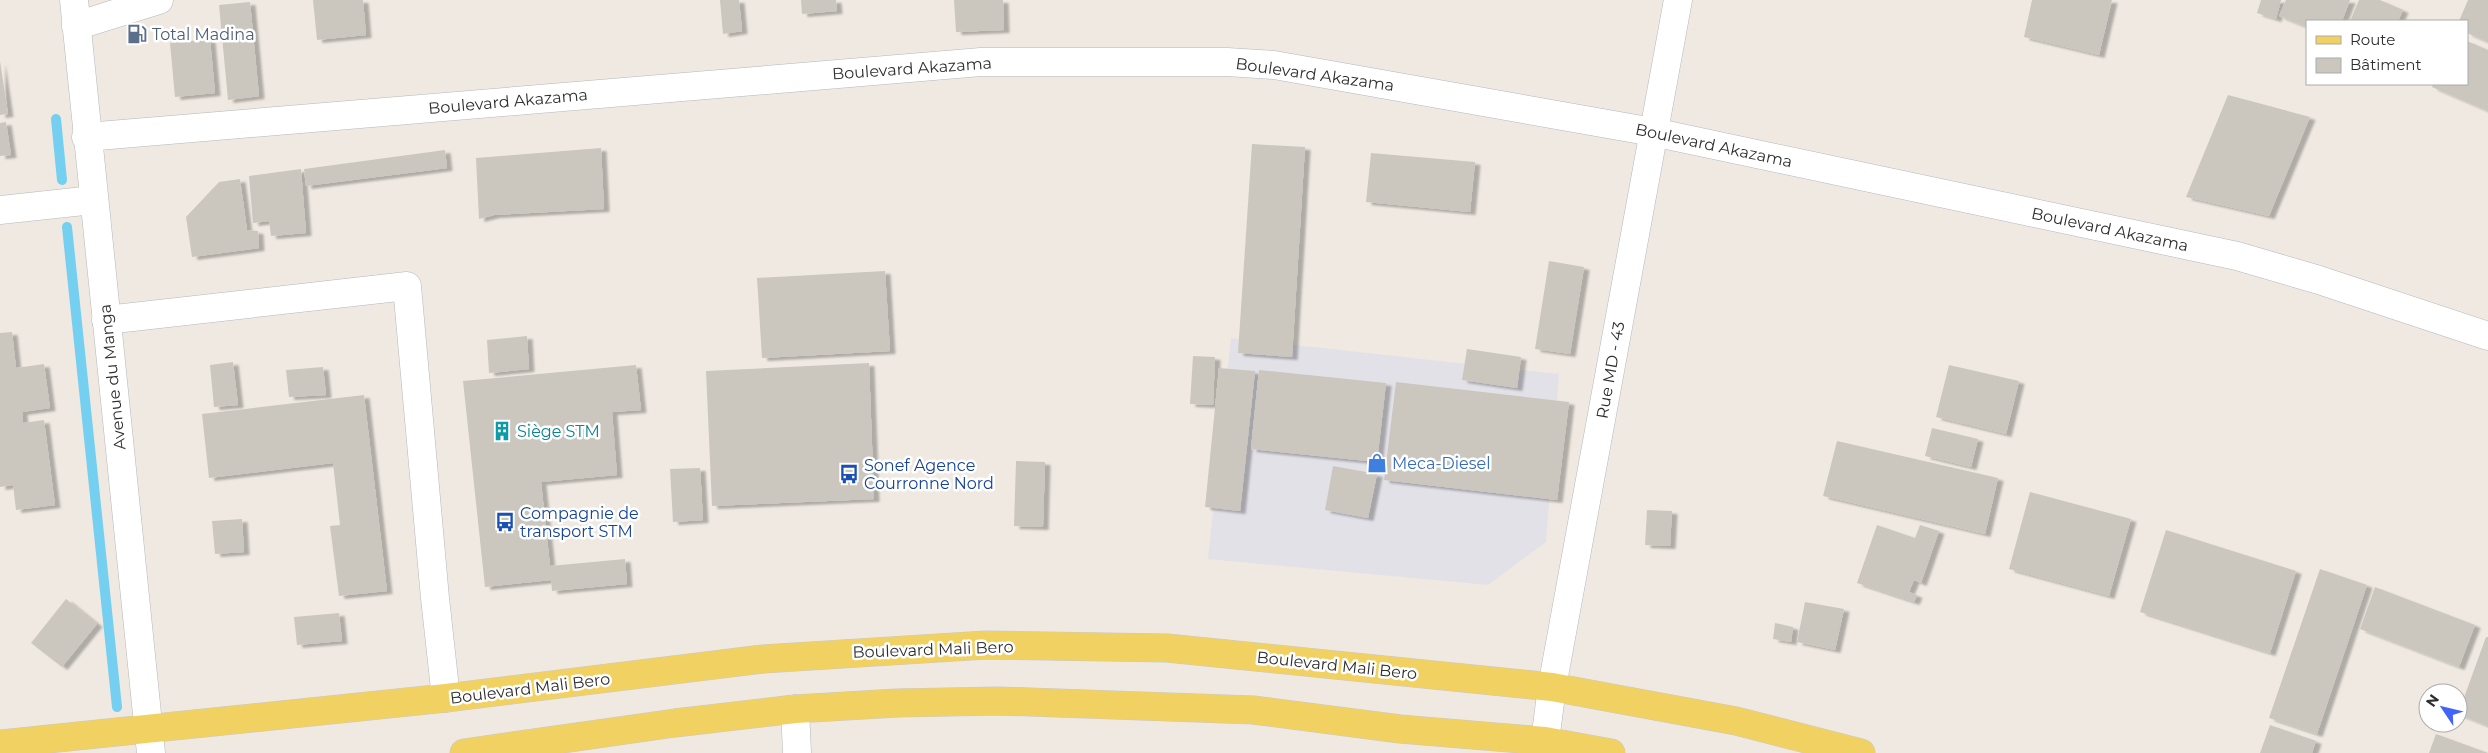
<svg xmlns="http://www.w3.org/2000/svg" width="2488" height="753" viewBox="0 0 2488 753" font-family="Montserrat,sans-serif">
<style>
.industrial{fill:#e3e1e8}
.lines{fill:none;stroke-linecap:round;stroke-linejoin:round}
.stream{stroke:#75cff0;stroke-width:10}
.building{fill:#cbc7bf;filter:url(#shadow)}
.minor-casing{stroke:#b4b7c1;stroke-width:29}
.major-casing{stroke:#c9c9c9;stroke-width:29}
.minor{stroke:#fff;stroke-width:28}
.major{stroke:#f2d163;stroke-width:28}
.labels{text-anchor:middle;stroke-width:5;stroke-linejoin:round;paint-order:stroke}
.service-label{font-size:16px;fill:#4e5e75;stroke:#fff;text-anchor:start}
.street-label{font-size:16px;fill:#2e2e2e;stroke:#fff}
.culture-label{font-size:16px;fill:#0d838f;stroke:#fff;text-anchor:start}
.shop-label{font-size:16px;fill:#366cbe;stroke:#fff;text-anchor:start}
.transit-label{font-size:16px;fill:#164399;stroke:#fff;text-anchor:start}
</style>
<defs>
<filter id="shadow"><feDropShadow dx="5.5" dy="3" stdDeviation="1" flood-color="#0004"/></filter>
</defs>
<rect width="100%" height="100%" fill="#efe9e1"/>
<polygon class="industrial" points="1231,338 1559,374 1546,542 1488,585 1208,559"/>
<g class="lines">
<g class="stream">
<polyline points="56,119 62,180"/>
<polyline points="67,227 117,707"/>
</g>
</g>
<g class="building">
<polygon points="313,0 363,0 366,35 317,40"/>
<polygon points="720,0 739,0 742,31 723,34"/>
<polygon points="801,0 836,0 837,11 802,14"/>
<polygon points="954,0 1003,0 1004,30 956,32"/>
<polygon points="2032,0 2112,0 2099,55 2024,37"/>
<polygon points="2261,0 2281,0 2276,19 2257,13"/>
<polygon points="2286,0 2350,0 2342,21 2307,21 2307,27 2279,16"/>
<polygon points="2359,0 2380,0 2403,10 2398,21 2350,21"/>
<polygon points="2468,0 2488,0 2488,42 2467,33 2467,21 2459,21"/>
<polygon points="250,2 259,96 228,100 219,5"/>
<polygon points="210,39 215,93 175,97 170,43"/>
<polygon points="2467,41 2488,50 2488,111 2432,87 2433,84 2467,84"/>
<polygon points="0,61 8,114 0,115"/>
<polygon points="2228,95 2310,117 2269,216 2186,197"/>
<polygon points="6,122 11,155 0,156 0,123"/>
<polygon points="1252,144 1305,147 1292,357 1238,353"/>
<polygon points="601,148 604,209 494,215 479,219 476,158"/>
<polygon points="445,150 447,168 306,186 304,169"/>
<polygon points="1371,153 1475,162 1470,212 1366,202"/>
<polygon points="301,169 306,233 271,236 269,221 253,223 249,176"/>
<polygon points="240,179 247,230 258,231 259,248 192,257 186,217 219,182"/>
<polygon points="1549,261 1584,267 1570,354 1535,349"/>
<polygon points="885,271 890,351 762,358 757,278"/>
<polygon points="12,332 16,368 44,364 50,408 22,412 23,423 44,420 55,505 16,510 13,485 0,487 0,333"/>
<polygon points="527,336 529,369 489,373 487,340"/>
<polygon points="1467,349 1521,357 1517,388 1462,380"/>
<polygon points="1193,356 1215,357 1213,405 1190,404"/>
<polygon points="233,362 238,405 214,407 210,365"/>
<polygon points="869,363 874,499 712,506 706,371"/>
<polygon points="636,365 641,410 612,412 617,475 541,482 550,566 625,559 627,584 552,591 551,580 485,587 463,381"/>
<polygon points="1949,365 2019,381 2006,434 1936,417"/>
<polygon points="323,367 326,395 289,397 286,370"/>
<polygon points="1219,368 1255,371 1240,511 1205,507"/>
<polygon points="1259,370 1386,383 1377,462 1251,449"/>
<polygon points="1396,382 1569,402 1557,500 1384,480"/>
<polygon points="364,395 387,591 339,596 330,526 340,525 333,463 209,478 202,414"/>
<polygon points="1932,428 1978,439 1971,467 1925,456"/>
<polygon points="1837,441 1998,478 1985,534 1823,496"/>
<polygon points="1016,461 1045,462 1043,527 1014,526"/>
<polygon points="1333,466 1377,474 1368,518 1325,510"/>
<polygon points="700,468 703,520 673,522 670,469"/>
<polygon points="2030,492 2131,519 2109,596 2009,569"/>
<polygon points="1647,510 1672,511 1670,546 1645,545"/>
<polygon points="242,519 244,552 215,554 212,521"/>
<polygon points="1877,525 1915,538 1920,525 1939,531 1921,583 1914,580 1909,592 1917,595 1914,602 1857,583"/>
<polygon points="2166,530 2296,571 2270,653 2140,612"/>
<polygon points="2320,569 2367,585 2317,734 2269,718"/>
<polygon points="2375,587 2475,625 2459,667 2360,629"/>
<polygon points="66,599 97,624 62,667 31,643"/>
<polygon points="1805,602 1844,609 1835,650 1797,642"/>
<polygon points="339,613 342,641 297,645 294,617"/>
<polygon points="1775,623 1793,627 1791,642 1773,639"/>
<polygon points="2486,637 2488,637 2488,726 2458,714"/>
<polygon points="2270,725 2316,741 2312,753 2260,753"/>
<polygon points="2436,734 2488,753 2429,753"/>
</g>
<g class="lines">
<defs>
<g id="minor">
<polyline points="74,0 151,753"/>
<polyline points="76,26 159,0"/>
<polyline points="86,137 981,62 1227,62 1274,65 1653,132 2237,256 2319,280 2488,336"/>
<polyline points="0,210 93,200"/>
<polyline points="106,320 407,286 435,598 446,698"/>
<polyline points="795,709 797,753"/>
<polyline points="1545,741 1552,687 1678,0"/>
</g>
<g id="major">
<polyline points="0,744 446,698 763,659 986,645 1167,648 1552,687 1736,721 1861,753"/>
<polyline points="464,753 675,723 795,709 897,703 999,701 1253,710 1400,729 1545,741 1611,753"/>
</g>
</defs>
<use href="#minor" class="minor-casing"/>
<use href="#major" class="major-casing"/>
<use href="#minor" class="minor"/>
<use href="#major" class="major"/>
</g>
<defs>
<symbol id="fuel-bare" viewBox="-9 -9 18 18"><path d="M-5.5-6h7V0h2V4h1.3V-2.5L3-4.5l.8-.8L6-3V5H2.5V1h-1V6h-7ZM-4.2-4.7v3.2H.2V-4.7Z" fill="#5c6f8a" stroke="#fff" stroke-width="2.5" paint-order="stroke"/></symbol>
<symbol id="building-bare" viewBox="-9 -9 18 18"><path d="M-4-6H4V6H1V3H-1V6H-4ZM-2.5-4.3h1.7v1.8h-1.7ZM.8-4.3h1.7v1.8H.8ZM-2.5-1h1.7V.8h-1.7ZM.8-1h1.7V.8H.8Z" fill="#0f9aa8" stroke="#fff" stroke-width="2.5" paint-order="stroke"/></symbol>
<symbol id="shop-bare" viewBox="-9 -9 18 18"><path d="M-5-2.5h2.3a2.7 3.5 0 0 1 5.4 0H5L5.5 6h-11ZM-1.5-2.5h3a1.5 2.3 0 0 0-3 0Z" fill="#3f7fe0" stroke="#fff" stroke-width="2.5" paint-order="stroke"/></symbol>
<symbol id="bus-bare" viewBox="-9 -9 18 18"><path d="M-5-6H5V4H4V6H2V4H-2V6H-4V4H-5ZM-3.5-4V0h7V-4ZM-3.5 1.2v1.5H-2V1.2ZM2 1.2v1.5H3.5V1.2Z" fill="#1a4fb4" stroke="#fff" stroke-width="2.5" paint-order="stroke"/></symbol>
</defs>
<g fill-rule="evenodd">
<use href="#fuel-bare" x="123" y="20" width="28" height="28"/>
<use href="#building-bare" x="488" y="417" width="28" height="28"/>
<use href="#shop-bare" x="1363" y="449" width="28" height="28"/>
<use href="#bus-bare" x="835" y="460" width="28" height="28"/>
<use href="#bus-bare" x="491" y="508" width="28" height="28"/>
</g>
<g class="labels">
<g class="service-label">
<text x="152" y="40">Total Madina</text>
</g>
<g class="street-label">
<text transform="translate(912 68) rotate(-4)" y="6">Boulevard Akazama</text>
<text transform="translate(1315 74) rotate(8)" y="6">Boulevard Akazama</text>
<text transform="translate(508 101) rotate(-5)" y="6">Boulevard Akazama</text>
<text transform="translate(1714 145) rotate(12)" y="6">Boulevard Akazama</text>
<text transform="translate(2110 229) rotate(12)" y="6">Boulevard Akazama</text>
<text transform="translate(1610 370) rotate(-80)" y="6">Rue MD - 43</text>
<text transform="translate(112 377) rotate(-96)" y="6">Avenue du Manga</text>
<text transform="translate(933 649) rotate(-2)" y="6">Boulevard Mali Bero</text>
<text transform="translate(1337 665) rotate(6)" y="6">Boulevard Mali Bero</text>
<text transform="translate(530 688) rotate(-7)" y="6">Boulevard Mali Bero</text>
</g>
<g class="culture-label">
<text x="517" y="437">Siège STM</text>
</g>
<g class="shop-label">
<text x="1392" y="469">Meca-Diesel</text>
</g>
<g class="transit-label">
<text x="864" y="471">Sonef Agence<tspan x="864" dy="18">Courronne Nord</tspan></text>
<text x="520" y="519">Compagnie de<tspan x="520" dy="18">transport STM</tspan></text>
</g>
</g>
<rect x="2306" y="20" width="162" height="65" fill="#ffffff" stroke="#ababab"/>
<rect x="2316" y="36" width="25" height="8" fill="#f2d163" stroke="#ababab"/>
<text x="2350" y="45" font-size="15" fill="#2e2e2e">Route</text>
<rect x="2316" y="58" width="25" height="15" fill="#cbc7bf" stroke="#ababab"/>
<text x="2350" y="70" font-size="15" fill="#2e2e2e">Bâtiment</text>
<g transform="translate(2443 708) rotate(305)"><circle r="24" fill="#ffffff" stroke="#ababab"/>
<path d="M0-4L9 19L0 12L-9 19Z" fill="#4264fb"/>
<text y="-8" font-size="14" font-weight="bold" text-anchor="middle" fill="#2e2e2e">N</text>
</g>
</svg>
